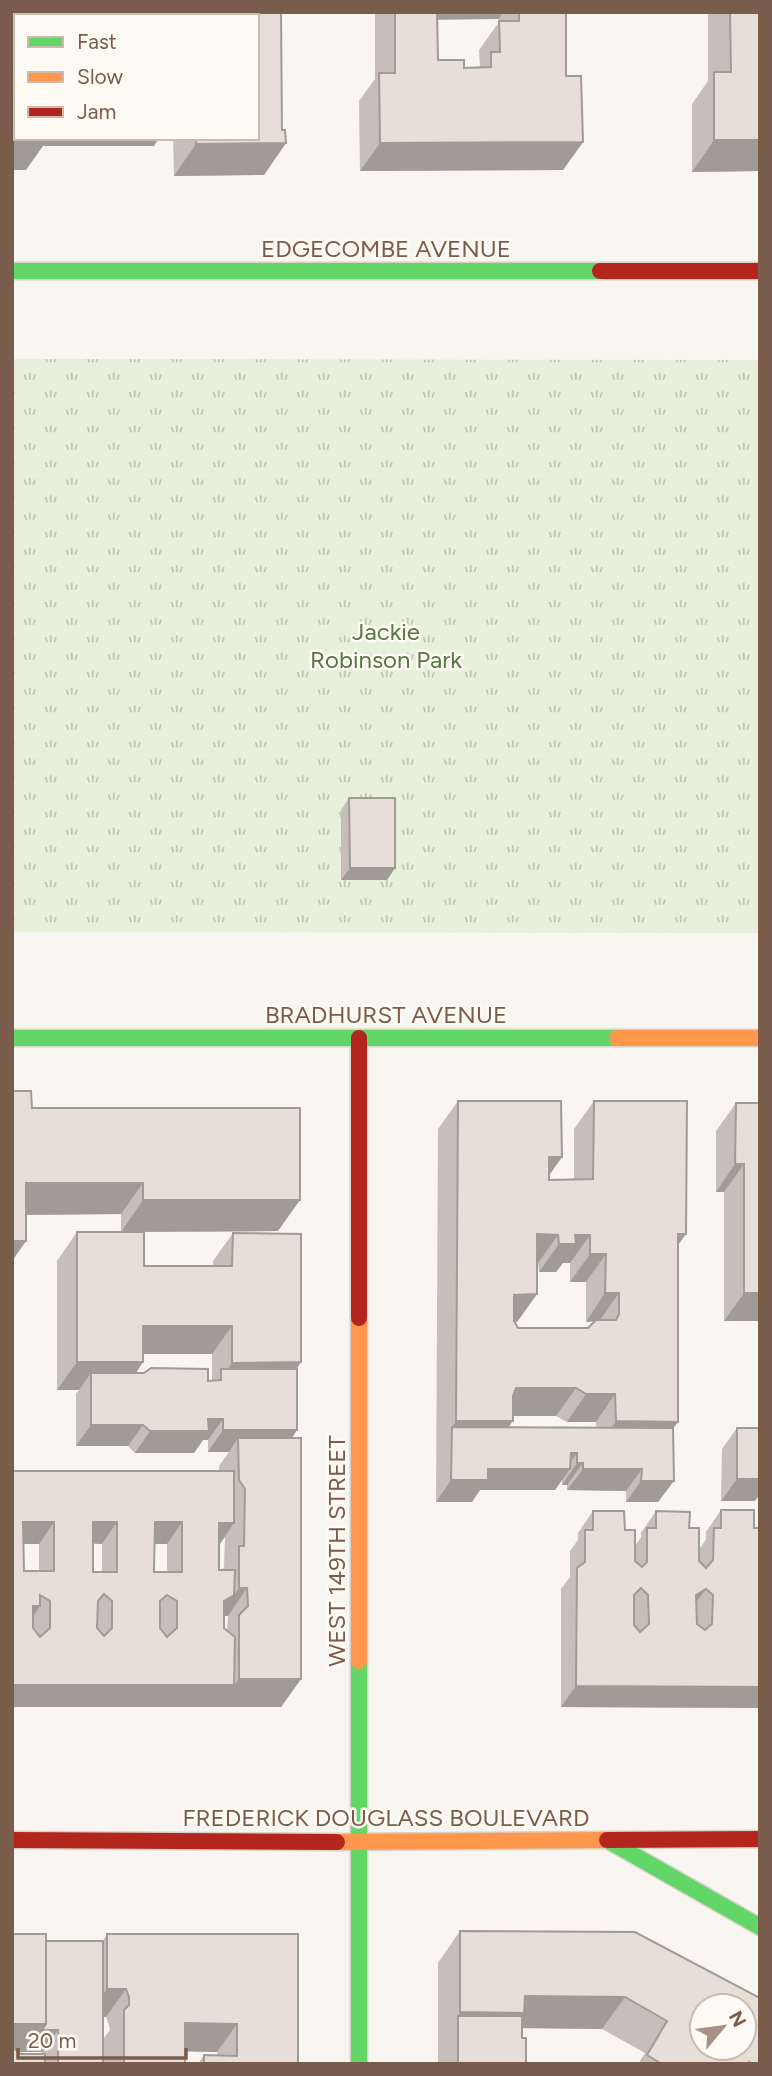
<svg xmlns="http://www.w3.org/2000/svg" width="772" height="2076" viewBox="0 0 772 2076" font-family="Figtree,sans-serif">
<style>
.park{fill:url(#park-tufts)}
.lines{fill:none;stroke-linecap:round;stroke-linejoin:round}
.fast-casing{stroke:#d9d2cb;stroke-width:19}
.slow-casing{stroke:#d9d2cb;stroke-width:19}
.jam-casing{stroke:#d9d2cb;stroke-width:19}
.fast{stroke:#63d668;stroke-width:16}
.slow{stroke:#ff974d;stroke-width:16}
.jam{stroke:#b3261e;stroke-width:16}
.wall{fill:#c6bfb9;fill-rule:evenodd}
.shaded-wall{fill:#a19b96}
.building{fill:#e6ded7;stroke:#a19b96;stroke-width:2;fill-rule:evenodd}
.labels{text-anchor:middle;stroke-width:5;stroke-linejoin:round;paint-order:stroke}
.street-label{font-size:24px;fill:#7a5c4d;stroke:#fffaf3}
.park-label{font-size:24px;fill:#537a41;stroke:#fffaf3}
</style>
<defs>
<pattern id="park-tufts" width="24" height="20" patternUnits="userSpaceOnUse" patternTransform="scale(1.75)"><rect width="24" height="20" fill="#e7f0db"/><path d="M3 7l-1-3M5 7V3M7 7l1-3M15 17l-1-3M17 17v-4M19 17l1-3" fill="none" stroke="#c0c6b4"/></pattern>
</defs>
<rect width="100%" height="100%" fill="#f9f5f0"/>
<polygon class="park" points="12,359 760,360 760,933 12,932"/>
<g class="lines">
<defs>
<g id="fast">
<polyline points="12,271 600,271"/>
<polyline points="12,1038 617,1038"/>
<polyline points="359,1661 359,2064"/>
<polyline points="609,1841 760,1927"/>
</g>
<g id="slow">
<polyline points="617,1038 760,1038"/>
<polyline points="359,1318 359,1661"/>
<polyline points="337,1842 607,1840"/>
</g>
<g id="jam">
<polyline points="600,271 760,271"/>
<polyline points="359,1038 359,1318"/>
<polyline points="12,1840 337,1842"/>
<polyline points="607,1840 760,1839"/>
</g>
</defs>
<use href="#fast" class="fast-casing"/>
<use href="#slow" class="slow-casing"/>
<use href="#jam" class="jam-casing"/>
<use href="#fast" class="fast"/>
<use href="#slow" class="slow"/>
<use href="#jam" class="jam"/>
</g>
<g class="wall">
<polygon points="12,12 281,12 282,130 286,143 264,175 174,176 173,138 257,138 257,16 16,16 16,56 12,56"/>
<path d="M375,12H566V76L583,142L563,170L360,171L359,101L375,79ZM438,19H499V22L479,50L480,67L464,68L438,60Z"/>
<polygon points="708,12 760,12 760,171 692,172 692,104 708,81"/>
<polygon points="349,798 395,868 387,880 341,880 341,810"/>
<polygon points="12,1091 32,1108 278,1231 121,1232 121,1214 26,1215 26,1241 12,1261"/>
<path d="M458,1101L562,1157L549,1176V1180H574V1129L594,1101L678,1245V1422L673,1428L658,1502H626V1491L567,1490V1485H562V1480L555,1490H480L472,1502H436L438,1129ZM537,1263H538L539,1272H556L563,1263H570V1282H586V1322L594,1321L588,1328H518L515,1322H517L537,1294ZM513,1416H556L567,1422H596V1428L508,1427Z"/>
<polygon points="736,1103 760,1103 760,1321 724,1321 724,1192 716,1192 716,1131"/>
<path d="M77,1232L144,1266H213V1261L233,1233L301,1362L297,1369V1430L292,1438L301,1679L281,1707H12V1471H219V1466L229,1452H208V1440H203L194,1453H135L128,1446H76V1394L79,1390H57V1261ZM143,1354H212V1380L136,1373L143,1362ZM225,1537L224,1567L222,1570H219V1545ZM93,1543L102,1544V1572H93ZM24,1544H39V1571H24ZM154,1544H167V1572H154ZM224,1616H228L227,1631L224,1628Z"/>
<polygon points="737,1428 755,1501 721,1501 722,1449"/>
<polygon points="721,1510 754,1528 760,1528 760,1708 561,1707 561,1589 570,1577 570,1551 578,1540 578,1533 593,1511 625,1530 635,1546 641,1537 641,1533 656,1511 689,1528 699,1550 706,1539 706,1532"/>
<polygon points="460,1931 635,1932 760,2064 638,2064 645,2053 602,2029 522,2028 526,2064 438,2064 438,1963"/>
<path d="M107,1934L298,2064H198L204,2055L217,2056V2052L185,2051V2064H104V2038L110,2030L109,2025L106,2017H103V2064H12L46,1941H103ZM19,2052H42V2054H21Z"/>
</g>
<g class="shaded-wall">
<polygon points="423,12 503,12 499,19 418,20"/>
<rect x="12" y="27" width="4" height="29"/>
<polygon points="32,138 159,138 154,146 43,146 26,170 12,170 12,142"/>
<polygon points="714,140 760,140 760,171 692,172"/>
<polygon points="583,142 563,170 360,171 380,143"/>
<polygon points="286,143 264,175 174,176 196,144"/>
<polygon points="350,868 395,868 387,880 341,880"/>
<polygon points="549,1157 562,1157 542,1185"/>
<polygon points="735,1164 744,1164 724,1192 716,1192"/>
<polygon points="26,1183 143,1183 121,1214 12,1215"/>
<polygon points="143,1200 300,1200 278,1231 121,1232"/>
<polygon points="537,1234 558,1235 538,1263 518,1262"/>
<polygon points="678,1234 686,1234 666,1262"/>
<polygon points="575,1235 590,1235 570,1263 563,1263 556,1272 539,1272 559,1244"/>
<polygon points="12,1241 26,1241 12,1261"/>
<polygon points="590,1254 606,1254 586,1282 570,1282"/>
<polygon points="605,1293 619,1293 599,1321 586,1322"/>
<polygon points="744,1293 760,1293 760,1321 724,1321"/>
<polygon points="537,1294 517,1322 495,1323 514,1295"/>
<polygon points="143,1326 232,1326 212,1354 124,1354"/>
<polygon points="77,1362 143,1362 124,1390 91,1373 79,1390 57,1390"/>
<polygon points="301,1362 282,1390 221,1380 232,1363"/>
<polygon points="516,1388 576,1388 556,1416 496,1416"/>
<polygon points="586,1394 615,1394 596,1422 567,1422"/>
<polygon points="208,1419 223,1419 208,1440 203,1440 194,1453 135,1453 150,1431"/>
<polygon points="456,1421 513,1421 493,1449 452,1427"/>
<polygon points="616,1421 678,1422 658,1450 596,1450"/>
<polygon points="91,1425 143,1425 128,1446 76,1446"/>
<polygon points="223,1430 297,1430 282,1452 238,1438 229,1452 208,1452"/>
<polygon points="571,1453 577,1453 566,1469 570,1469 555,1490 480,1490 472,1502 436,1502 451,1480 488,1469"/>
<polygon points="577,1463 583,1463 567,1485 562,1485"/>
<polygon points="583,1469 642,1469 626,1491 567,1490"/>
<polygon points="737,1479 760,1479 760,1494 755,1501 721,1501"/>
<polygon points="641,1481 674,1481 658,1502 626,1502"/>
<polygon points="23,1522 54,1522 39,1544 12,1544"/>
<polygon points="93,1522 117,1522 102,1544 77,1543"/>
<polygon points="155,1522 182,1522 167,1544 139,1544"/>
<polygon points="219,1523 234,1523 219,1545"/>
<polygon points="239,1588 247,1588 228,1616 219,1616 224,1601 234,1595"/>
<polygon points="706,1589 690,1610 696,1595"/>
<polygon points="33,1606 40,1606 25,1628"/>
<polygon points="239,1679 301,1679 281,1707 12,1707 12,1685 234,1685"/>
<polygon points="576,1686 760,1687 760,1708 561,1707"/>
<polygon points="107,1989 126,1989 106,2017 87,2017"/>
<polygon points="525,1996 625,1997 602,2029 514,2028 458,2016 460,2012"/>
<polygon points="185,2023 237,2024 217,2052 166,2051"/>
<polygon points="13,2024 46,2024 58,2030 42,2052 12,2052"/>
</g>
<g class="building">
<polygon points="12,12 46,12 46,16 16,16 16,27 12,27"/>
<rect x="48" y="12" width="128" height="4"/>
<polygon points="195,12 281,12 282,130 285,130 286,143 196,144 196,138 257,138 257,16 195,16"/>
<polygon points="395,12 437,12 438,60 464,60 464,68 491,67 491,52 500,52 499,21 519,21 519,12 566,12 566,76 581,76 583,142 380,143 379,73 395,73"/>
<polygon points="730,12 760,12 760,140 714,140 714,72 731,72"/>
<polygon points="12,92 16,92 16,138 46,138 46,142 12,142"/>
<polygon points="349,798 395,798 395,868 350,868"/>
<polygon points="12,1091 31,1091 32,1108 300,1108 300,1200 143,1200 143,1183 26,1183 26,1241 12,1241"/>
<path d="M458,1101H561L562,1157H549V1180L593,1179L594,1101H687L686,1234H678V1422L616,1421L615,1394H586L576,1388H516L513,1396V1421H456ZM537,1234L558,1235L559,1244H576L575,1235H590V1254H606L605,1293H619V1314L616,1320H596L588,1328H518L514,1321V1295L537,1294Z"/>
<polygon points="736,1103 760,1103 760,1293 744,1293 744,1164 735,1164"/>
<polygon points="77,1232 144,1232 144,1266 232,1266 233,1233 301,1234 301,1362 232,1363 232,1326 143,1326 143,1362 77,1362"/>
<polygon points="151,1368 208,1369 208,1381 221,1380 221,1369 297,1369 297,1430 223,1430 223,1419 208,1419 209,1431 150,1431 143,1425 91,1425 91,1373 144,1373"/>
<polygon points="452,1427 673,1428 674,1481 641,1481 642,1469 583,1469 583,1463 577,1463 577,1453 571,1453 570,1469 488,1469 488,1480 451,1480"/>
<rect x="737" y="1428" width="23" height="51"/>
<polygon points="238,1438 301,1438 301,1679 239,1679 239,1615 248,1606 247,1588 239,1588 239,1546 244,1546 245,1489 239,1480"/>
<path d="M12,1471H234V1523H219V1570H235L234,1595L224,1601V1628L235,1637L234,1685H12ZM23,1522H54V1571H24ZM93,1522H117V1572H93ZM155,1522H182V1572H154ZM104,1594L112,1601V1628L104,1636L97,1628L98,1601ZM40,1595L50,1601V1628L40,1637L33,1628V1606H40ZM167,1595L177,1601V1628L167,1637L160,1628V1601Z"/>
<path d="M721,1510H754V1528H760V1687L576,1686L577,1568L585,1562V1530H593V1511H624L625,1530H635V1561L642,1567L647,1562V1528H656V1511L690,1512L689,1528H699V1561L706,1568L713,1560L714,1528H721ZM641,1588L648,1595L649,1624L640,1632L634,1625V1595ZM706,1589L713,1595L712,1624L705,1630L697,1624L696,1595Z"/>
<path d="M460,1931L635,1932L760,1998V2064H752L749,2062L748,2064H662L647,2055L667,2021L625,1997L525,1996L524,2013L460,2012ZM702,2006H744V2048H702Z"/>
<polygon points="12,1934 46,1934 46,2024 13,2024 13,2048 21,2054 45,2054 45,2064 12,2064"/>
<polygon points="107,1934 298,1934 298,2064 204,2064 204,2055 237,2056 237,2024 185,2023 185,2064 124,2064 124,2010 129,2005 129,1997 126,1989 107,1989"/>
<polygon points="46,1941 103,1941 103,2064 58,2064 58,2030 42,2030 46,2024"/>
<polygon points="458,2016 522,2016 522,2038 526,2038 526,2064 458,2064"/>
</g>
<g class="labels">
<g class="street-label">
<text x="386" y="257">EDGECOMBE AVENUE</text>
<text x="386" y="1023">BRADHURST AVENUE</text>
<text transform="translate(337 1551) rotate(-90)" y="8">WEST 149TH STREET</text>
<text x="386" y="1826">FREDERICK DOUGLASS BOULEVARD</text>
</g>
<g class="park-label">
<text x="386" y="640">Jackie<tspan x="386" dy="28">Robinson Park</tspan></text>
</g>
</g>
<rect width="772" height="2076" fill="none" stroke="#7a5c4d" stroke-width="28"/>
<rect x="14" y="14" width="245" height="126" fill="#fffaf3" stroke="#cabbb1" stroke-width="2"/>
<rect x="28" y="37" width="35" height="10" fill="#63d668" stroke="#cabbb1" stroke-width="2"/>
<text x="77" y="49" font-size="21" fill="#7a5c4d">Fast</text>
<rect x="28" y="72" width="35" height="10" fill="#ff974d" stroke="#cabbb1" stroke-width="2"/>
<text x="77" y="84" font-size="21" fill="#7a5c4d">Slow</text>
<rect x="28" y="107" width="35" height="10" fill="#b3261e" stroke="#cabbb1" stroke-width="2"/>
<text x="77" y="119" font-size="21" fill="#7a5c4d">Jam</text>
<g transform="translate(723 2027) rotate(61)"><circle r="33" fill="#fffaf3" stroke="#cabbb1" stroke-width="2"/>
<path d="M0-5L12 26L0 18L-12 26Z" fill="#a69286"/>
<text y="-10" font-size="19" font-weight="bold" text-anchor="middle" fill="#7a5c4d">N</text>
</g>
<path d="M18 2048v10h168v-10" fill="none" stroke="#7a5c4d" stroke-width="3.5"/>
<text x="28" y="2048" font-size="21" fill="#7a5c4d" stroke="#fffaf3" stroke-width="5" paint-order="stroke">20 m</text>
</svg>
